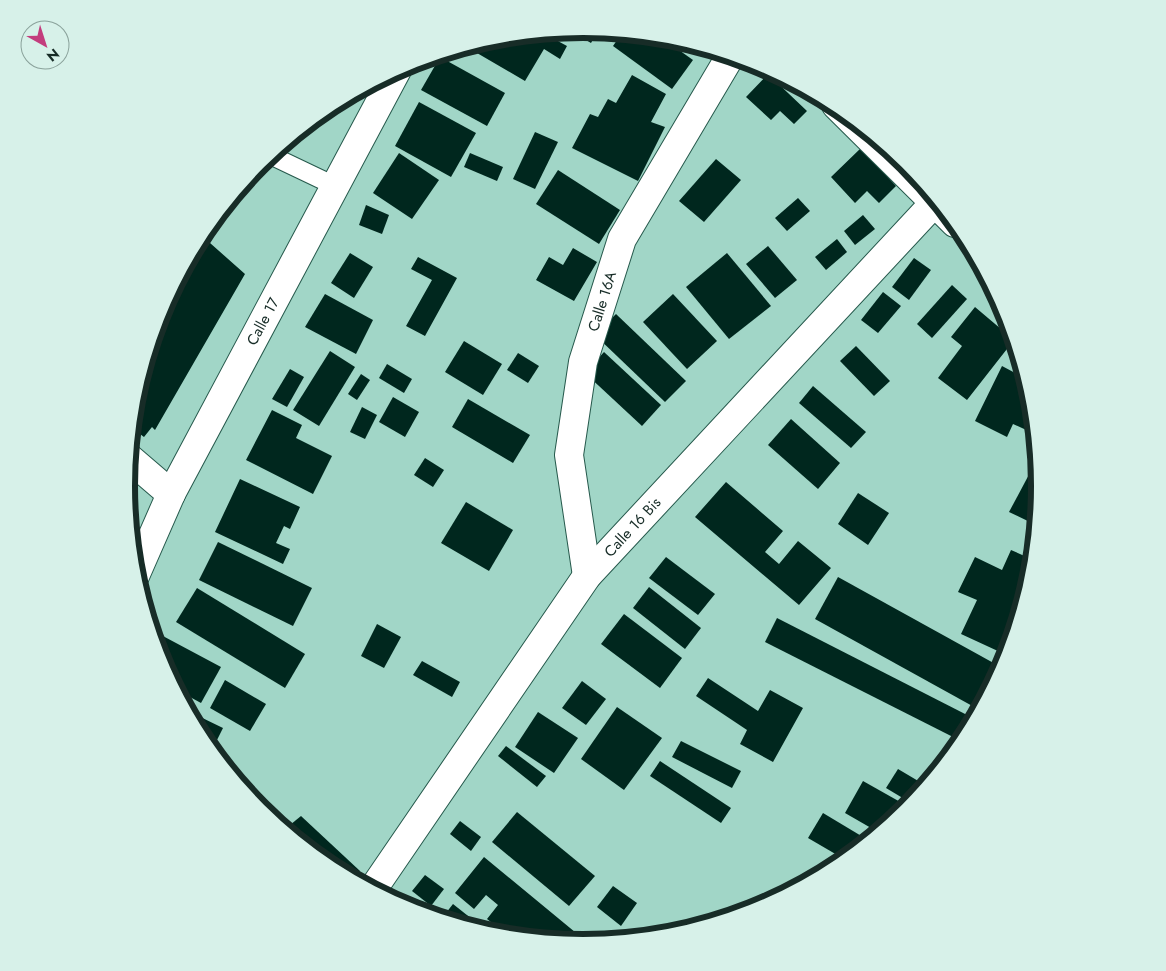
<svg xmlns="http://www.w3.org/2000/svg" width="1166" height="971" viewBox="0 0 1166 971" font-family="Jost,sans-serif">
<style>
.building{fill:#00271e}
.lines{fill:none;stroke-linecap:round;stroke-linejoin:round}
.lane-casing{stroke:#26594c;stroke-width:20}
.street-casing{stroke:#26594c;stroke-width:30}
.lane{stroke:#fff;stroke-width:18}
.street{stroke:#fff;stroke-width:28}
.labels{text-anchor:middle;stroke-width:5;stroke-linejoin:round;paint-order:stroke}
.street-label{font-size:15px;fill:#172c27;stroke:#d7f1e9}
.rim{fill:none;stroke:#172c27;stroke-width:6}
</style>
<rect width="100%" height="100%" fill="#a1d6c7"/>
<g class="building">
<polygon points="583,29 598,30 591,43 569,30"/>
<polygon points="543,33 567,46 560,59 544,49 525,81 465,46 494,37"/>
<polygon points="622,33 659,36 693,60 672,89 613,46"/>
<polygon points="440,57 505,93 487,126 421,90"/>
<polygon points="768,74 807,111 794,124 780,111 771,120 746,97"/>
<polygon points="632,75 666,94 651,122 665,127 638,181 572,148 590,114 598,117 608,99 616,103"/>
<polygon points="419,102 476,133 451,177 395,146"/>
<polygon points="535,132 558,142 535,189 513,179"/>
<polygon points="861,148 896,186 879,203 867,191 855,203 831,177"/>
<polygon points="399,153 439,180 412,219 373,193"/>
<polygon points="470,153 503,167 497,181 464,167"/>
<polygon points="716,159 741,180 704,222 679,201"/>
<polygon points="558,170 620,210 599,244 536,204"/>
<polygon points="798,198 810,211 787,231 775,218"/>
<polygon points="366,205 389,215 382,234 359,225"/>
<polygon points="863,215 875,229 855,245 844,231"/>
<polygon points="201,235 245,274 155,430 152,427 144,437 132,428 135,396 161,310"/>
<polygon points="837,239 847,252 826,270 815,257"/>
<polygon points="768,246 797,280 775,298 746,264"/>
<polygon points="573,248 597,262 574,301 536,280 549,257 563,265"/>
<polygon points="350,253 373,267 354,298 331,283"/>
<polygon points="727,253 771,306 729,339 686,287"/>
<polygon points="418,257 457,278 425,336 406,326 432,280 411,269"/>
<polygon points="914,258 931,270 909,300 892,287"/>
<polygon points="952,285 967,299 932,338 917,324"/>
<polygon points="883,292 901,306 878,333 861,320"/>
<polygon points="325,294 373,320 356,354 305,327"/>
<polygon points="673,294 717,341 687,369 643,322"/>
<polygon points="975,307 1014,340 967,400 938,378 962,346 951,337"/>
<polygon points="616,314 686,381 665,402 595,335"/>
<polygon points="464,341 502,364 483,395 445,372"/>
<polygon points="856,346 890,381 874,396 840,361"/>
<polygon points="330,351 355,367 319,426 293,410"/>
<polygon points="604,352 661,405 642,426 585,373"/>
<polygon points="518,353 539,366 528,383 507,370"/>
<polygon points="387,364 412,379 404,393 379,378"/>
<polygon points="1002,366 1019,375 1022,367 1031,397 1035,434 1013,424 1007,437 975,421"/>
<polygon points="290,369 304,377 287,407 272,399"/>
<polygon points="361,374 370,380 357,400 348,394"/>
<polygon points="813,386 866,432 851,448 799,403"/>
<polygon points="393,397 419,412 405,437 379,422"/>
<polygon points="468,399 530,435 513,463 452,427"/>
<polygon points="362,407 377,415 365,439 350,432"/>
<polygon points="272,410 302,425 296,438 332,456 313,494 246,460"/>
<polygon points="791,419 840,463 818,489 768,445"/>
<polygon points="425,458 444,470 433,487 414,475"/>
<polygon points="1033,467 1038,469 1040,486 1036,525 1009,512"/>
<polygon points="240,479 300,507 290,529 284,526 276,543 290,549 283,564 215,532"/>
<polygon points="726,482 783,531 765,552 779,564 798,541 831,568 799,605 695,517"/>
<polygon points="858,493 889,513 868,545 838,524"/>
<polygon points="466,502 513,530 489,571 441,543"/>
<polygon points="218,542 312,588 293,626 199,580"/>
<polygon points="1011,550 1029,558 1021,574 1030,579 1023,602 1000,652 961,634 977,600 958,592 975,557 1002,570"/>
<polygon points="666,557 715,594 698,615 649,578"/>
<polygon points="838,577 999,666 976,708 815,619"/>
<polygon points="649,587 701,628 685,649 633,608"/>
<polygon points="197,588 305,654 285,688 176,622"/>
<polygon points="624,614 682,658 660,688 601,644"/>
<polygon points="777,618 969,716 957,739 765,642"/>
<polygon points="377,624 401,637 384,668 361,656"/>
<polygon points="161,635 221,667 201,703 177,690 161,660 156,644"/>
<polygon points="422,661 460,682 452,697 413,675"/>
<polygon points="708,678 758,711 770,690 803,708 773,762 740,744 747,730 696,696"/>
<polygon points="225,680 266,704 250,731 210,708"/>
<polygon points="582,681 606,699 586,725 562,708"/>
<polygon points="617,707 662,738 624,790 581,759"/>
<polygon points="188,711 223,728 212,750 203,739"/>
<polygon points="538,712 578,738 554,773 515,747"/>
<polygon points="681,741 741,771 732,788 672,757"/>
<polygon points="506,746 546,776 537,787 498,756"/>
<polygon points="660,761 731,808 721,823 650,776"/>
<polygon points="898,769 925,785 911,803 886,788"/>
<polygon points="863,781 902,803 893,819 878,832 845,813"/>
<polygon points="517,812 595,876 569,906 492,842"/>
<polygon points="823,813 868,840 844,859 808,838"/>
<polygon points="301,816 360,871 352,878 329,865 285,829"/>
<polygon points="460,821 481,837 471,851 450,834"/>
<polygon points="484,857 587,942 507,935 487,919 498,905 486,895 474,909 455,893"/>
<polygon points="425,875 444,889 431,906 412,891"/>
<polygon points="613,886 637,903 621,926 597,907"/>
<polygon points="453,904 487,931 486,931 442,918"/>
</g>
<g class="lines">
<defs>
<polyline id="lane" points="270,155 335,186"/>
<g id="street">
<polyline points="836,105 955,223"/>
<polyline points="129,458 171,494"/>
<path id="s1" d="M135,576L171,494L397,70"/>
<path id="s2" d="M587,576L569,455L583,362L622,239L731,55"/>
<path id="s3" d="M373,889L587,576L937,200"/>
</g>
</defs>
<use href="#lane" class="lane-casing"/>
<use href="#street" class="street-casing"/>
<use href="#lane" class="lane"/>
<use href="#street" class="street"/>
</g>
<g class="labels">
<g class="street-label">
<text dy="5" stroke="none"><textPath href="#s2" startOffset="280">Calle 16A</textPath></text>
<text dy="5" stroke="none"><textPath href="#s1" startOffset="285">Calle 17</textPath></text>
<text dy="5" stroke="none"><textPath href="#s3" startOffset="446">Calle 16 Bis</textPath></text>
</g>
</g>
<path d="M0 0H1166V971H0ZM135 486a448 448 0 1 1 896 0a448 448 0 1 1-896 0Z" fill="#d7f1e9" fill-rule="evenodd"/>
<path class="rim" d="M135 486a448 448 0 1 1 896 0a448 448 0 1 1-896 0Z"/>
<g transform="translate(45 45) rotate(141)"><circle r="24" fill="#d7f1e9" stroke="#8aa29b"/>
<path d="M0-4L9 19L0 12L-9 19Z" fill="#c33d7d"/>
<text y="-8" font-size="14" font-weight="bold" text-anchor="middle" fill="#172c27">N</text>
</g>
</svg>
